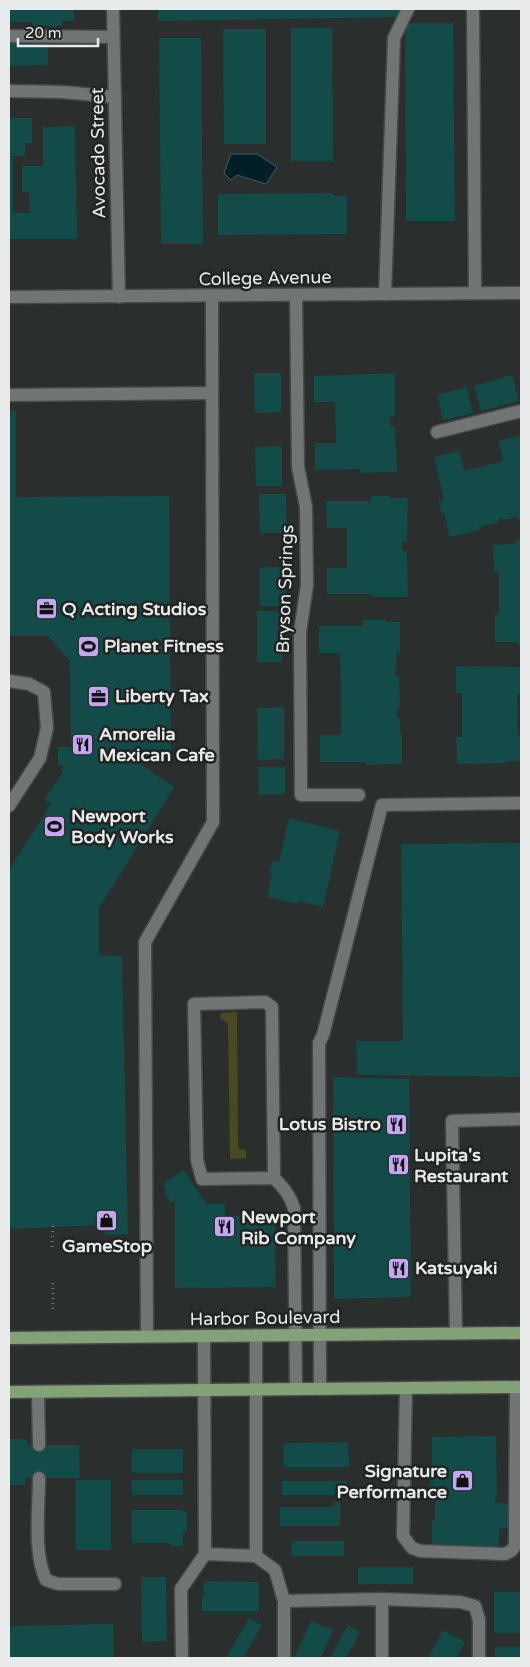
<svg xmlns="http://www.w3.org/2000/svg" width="530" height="1667" viewBox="0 0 530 1667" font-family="'Varela Round',sans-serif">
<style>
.green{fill:#4a4a20}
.water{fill:#001e26;stroke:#465c61}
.building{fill:#124b48}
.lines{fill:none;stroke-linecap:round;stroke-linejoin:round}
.service-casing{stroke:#464947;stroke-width:15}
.minor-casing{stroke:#464947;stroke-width:15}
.tertiary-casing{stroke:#464947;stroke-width:15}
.primary-casing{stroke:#464947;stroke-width:15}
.path{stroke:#727574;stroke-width:3;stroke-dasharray:1 4;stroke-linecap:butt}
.service{stroke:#717573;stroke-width:12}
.minor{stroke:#717573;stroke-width:12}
.tertiary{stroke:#717573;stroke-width:12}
.primary{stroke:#84a277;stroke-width:12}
.labels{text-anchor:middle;stroke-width:5;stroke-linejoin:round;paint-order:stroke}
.street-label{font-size:18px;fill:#e9ebea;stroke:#202422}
.poi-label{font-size:18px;font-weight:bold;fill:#e9ebea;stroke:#202422;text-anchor:start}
</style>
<rect width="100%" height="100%" fill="#2a2e2c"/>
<polygon class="green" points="237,1012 238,1147 239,1149 246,1150 246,1158 230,1159 228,1023 220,1018 221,1013"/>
<polygon class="water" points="231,154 257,154 277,167 266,184 237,175 231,180 224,173"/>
<g class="building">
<polygon points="9,9 74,9 74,21 62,21 62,26 33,26 33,22 9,22"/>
<polygon points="158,9 402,9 402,17 158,21"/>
<polygon points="405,23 453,23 455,221 406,221"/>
<polygon points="291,28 332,28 333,161 291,161"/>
<polygon points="223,29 266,29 266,144 224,144"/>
<polygon points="159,38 201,38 203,244 161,244"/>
<polygon points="9,42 48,42 48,65 9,66"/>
<polygon points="9,118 32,118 32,143 25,143 25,156 13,156 13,213 30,213 29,192 22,192 22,166 43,166 43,127 75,126 77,239 9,239"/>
<polygon points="333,193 333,196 347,196 347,234 218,235 218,194"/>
<polygon points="254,373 281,373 281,412 255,413"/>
<polygon points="395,373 395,417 390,417 390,426 395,426 397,472 360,473 360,469 315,470 315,443 336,443 335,402 314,402 314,376"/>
<polygon points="512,375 519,401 481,411 474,386"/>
<polygon points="467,387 473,413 443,420 437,395"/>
<polygon points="9,410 16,410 16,497 169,496 171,750 148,750 139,763 174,787 99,908 99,955 122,956 128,1234 105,1235 102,1225 9,1229 9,870 51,804 44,800 63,772 63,765 58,765 58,747 71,747 70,661 48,636 9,636"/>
<polygon points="521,435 521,519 518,520 517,517 503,520 502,518 498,519 499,522 479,527 480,530 450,537 444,513 442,514 439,501 444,500 434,457 459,451 464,471 503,461 499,441"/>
<polygon points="282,446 282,486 256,486 255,447"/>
<polygon points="259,494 286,494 287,533 260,533"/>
<polygon points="371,496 389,496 389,498 408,498 407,542 402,542 402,551 407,551 408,597 372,597 372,594 327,594 327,568 347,568 347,528 327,528 326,501 371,501"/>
<polygon points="516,540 521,540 521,644 517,644 517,642 495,642 495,613 499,613 499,572 494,572 493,545 516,544"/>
<rect x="260" y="567" width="26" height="39"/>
<rect x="257" y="611" width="25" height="51"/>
<polygon points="363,620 386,620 386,622 400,622 400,652 397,652 395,676 399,675 400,708 397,708 397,718 400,718 400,734 402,734 402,764 366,765 366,762 320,762 320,735 341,735 340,653 319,653 319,626 363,626"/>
<polygon points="456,666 521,667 521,694 517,694 518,735 521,735 521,761 506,761 506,763 457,764 456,737 462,737 462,693 456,693"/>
<polygon points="284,707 284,759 258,760 257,708"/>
<polygon points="258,767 285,767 285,794 259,795"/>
<polygon points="289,818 340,831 323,907 298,901 297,904 267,897 272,875 269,874 273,860 279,862"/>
<polygon points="521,843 521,1077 357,1075 356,1041 403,1041 401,844"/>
<polygon points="333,1077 409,1079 411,1297 334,1299"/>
<polygon points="184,1170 206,1204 225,1204 225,1216 275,1216 276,1287 175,1288 175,1201 170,1202 165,1193 164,1183"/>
<polygon points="496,1436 497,1496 495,1496 495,1503 508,1503 508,1528 499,1529 499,1547 432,1547 432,1521 435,1521 435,1498 430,1496 430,1467 432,1466 432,1437"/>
<polygon points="9,1439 27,1439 27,1445 79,1445 80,1478 25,1478 25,1485 9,1485"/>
<polygon points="348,1442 349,1467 284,1467 284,1443"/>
<rect x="132" y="1449" width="51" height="24"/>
<rect x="76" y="1480" width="35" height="70"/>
<rect x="132" y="1480" width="51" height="15"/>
<rect x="282" y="1481" width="65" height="14"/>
<polygon points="333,1502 340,1502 340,1526 280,1526 280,1507 333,1507"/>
<polygon points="132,1510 183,1510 183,1512 187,1512 187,1531 183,1531 183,1546 171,1546 171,1543 132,1543"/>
<rect x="292" y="1541" width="52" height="15"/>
<rect x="358" y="1567" width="55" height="17"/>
<polygon points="141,1577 166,1577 167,1641 142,1642"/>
<polygon points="204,1581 259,1582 259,1611 202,1611 202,1596 204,1596"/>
<rect x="494" y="1592" width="27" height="41"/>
<polygon points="249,1618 262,1625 243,1658 226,1658"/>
<polygon points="311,1621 333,1630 321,1658 294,1658"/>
<polygon points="113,1624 114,1658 9,1658 9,1626"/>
<polygon points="348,1625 359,1632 356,1639 357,1639 345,1658 330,1658"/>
<polygon points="443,1630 465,1642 456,1658 428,1658"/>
<rect x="495" y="1647" width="26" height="11"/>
</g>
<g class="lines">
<defs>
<g id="service">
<polyline points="473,9 475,293"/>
<polyline points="9,36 113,37"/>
<polyline points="9,91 63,92 115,97"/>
<polyline points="385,294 394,38 408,9"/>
<polyline points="9,395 211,393"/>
<polyline points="9,681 29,684 44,692 47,728 40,758 9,806"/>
<path d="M274,1178L272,1007L265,1002L194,1004L197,1160L202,1179L274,1178C283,1187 290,1195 294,1208L296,1389"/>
<polyline points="456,1333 452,1121 521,1119"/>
<polyline points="256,1335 256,1556"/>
<polyline points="147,1336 145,942 213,822 212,296"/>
<polyline points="406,1388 403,1536 412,1548 421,1551 505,1554 511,1551 515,1546 516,1387"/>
<polyline points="320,1389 319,1043 323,1035 382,805 521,803"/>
<polyline points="38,1392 39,1445"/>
<path d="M39,1478C39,1509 33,1553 46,1580L58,1584H115"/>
<polyline points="205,1554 256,1556 275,1570 284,1601 284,1658"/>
<polyline points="382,1599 382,1658"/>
<polyline points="284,1601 382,1599 460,1602 475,1606 479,1620 479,1658"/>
<polyline points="182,1658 181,1589 205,1554 204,1336"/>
</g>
<g id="minor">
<polyline points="113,9 119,297"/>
<polyline points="296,296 298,467 306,507 307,585 300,632 301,795 359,795"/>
<polyline points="437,432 521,411"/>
</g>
<polyline id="tertiary" points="9,297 521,293"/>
<g id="primary">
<polyline points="9,1338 521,1333"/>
<polyline points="9,1392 521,1387"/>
</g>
</defs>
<use href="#service" class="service-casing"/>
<use href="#minor" class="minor-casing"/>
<use href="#tertiary" class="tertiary-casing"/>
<use href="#primary" class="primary-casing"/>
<g class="path">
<polyline points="52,1247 53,1226"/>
<polyline points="53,1283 53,1310"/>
</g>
<use href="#service" class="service"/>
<use href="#minor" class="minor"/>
<use href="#tertiary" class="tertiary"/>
<use href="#primary" class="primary"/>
</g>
<defs>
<symbol id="office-square" viewBox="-11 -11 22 22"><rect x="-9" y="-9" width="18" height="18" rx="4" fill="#c4a7f1" stroke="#202422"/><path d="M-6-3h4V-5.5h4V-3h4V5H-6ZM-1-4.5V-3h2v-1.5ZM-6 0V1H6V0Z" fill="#111"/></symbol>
<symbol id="stadium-square" viewBox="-11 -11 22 22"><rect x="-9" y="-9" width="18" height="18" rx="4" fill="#c4a7f1" stroke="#202422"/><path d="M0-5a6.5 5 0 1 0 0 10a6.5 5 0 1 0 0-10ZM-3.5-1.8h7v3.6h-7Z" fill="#111"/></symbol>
<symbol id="restaurant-square" viewBox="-11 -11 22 22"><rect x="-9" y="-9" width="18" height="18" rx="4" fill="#c4a7f1" stroke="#202422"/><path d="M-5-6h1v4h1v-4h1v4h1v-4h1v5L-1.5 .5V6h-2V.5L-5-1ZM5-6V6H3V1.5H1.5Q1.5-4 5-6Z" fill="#111"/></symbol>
<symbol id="shop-square" viewBox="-11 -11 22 22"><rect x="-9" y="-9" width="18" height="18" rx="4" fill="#c4a7f1" stroke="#202422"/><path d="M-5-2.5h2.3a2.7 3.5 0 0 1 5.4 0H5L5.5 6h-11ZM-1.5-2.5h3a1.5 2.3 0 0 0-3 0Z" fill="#111"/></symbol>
</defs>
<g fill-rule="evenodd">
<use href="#office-square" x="34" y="596" width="25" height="25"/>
<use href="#stadium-square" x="76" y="634" width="25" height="25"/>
<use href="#office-square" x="86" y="684" width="25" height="25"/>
<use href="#restaurant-square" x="70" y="732" width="25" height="25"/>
<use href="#stadium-square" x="42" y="814" width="25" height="25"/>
<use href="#restaurant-square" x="384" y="1112" width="25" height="25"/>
<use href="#restaurant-square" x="386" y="1152" width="25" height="25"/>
<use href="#shop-square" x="94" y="1208" width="25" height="25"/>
<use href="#restaurant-square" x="212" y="1214" width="25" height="25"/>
<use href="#restaurant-square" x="386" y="1256" width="25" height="25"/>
<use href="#shop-square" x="450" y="1468" width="25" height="25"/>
</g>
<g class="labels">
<g class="street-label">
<text transform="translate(98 153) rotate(-91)" y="6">Avocado Street</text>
<text transform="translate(265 278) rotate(-1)" y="6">College Avenue</text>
<text transform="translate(285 589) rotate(-88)" y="6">Bryson Springs</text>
<text transform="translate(265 1318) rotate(-1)" y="6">Harbor Boulevard</text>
</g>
<g class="poi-label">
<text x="62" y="615">Q Acting Studios</text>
<text x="104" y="652">Planet Fitness</text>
<text x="115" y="702">Liberty Tax</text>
<text x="99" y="740">Amorelia<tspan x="99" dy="21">Mexican Cafe</tspan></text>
<text x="71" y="822">Newport<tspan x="71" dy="21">Body Works</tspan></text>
<text x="381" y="1130" text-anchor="end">Lotus Bistro</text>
<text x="414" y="1161">Lupita's<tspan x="414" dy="21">Restaurant</tspan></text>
<text x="241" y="1223">Newport<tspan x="241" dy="21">Rib Company</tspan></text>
<text x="107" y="1252" text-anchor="middle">GameStop</text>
<text x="415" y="1274">Katsuyaki</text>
<text x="447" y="1477" text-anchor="end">Signature<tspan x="447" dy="21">Performance</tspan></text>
</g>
</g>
<rect width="530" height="1667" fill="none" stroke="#e9ebea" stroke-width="20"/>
<path d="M18 38v8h80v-8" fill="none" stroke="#e9ebea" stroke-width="2.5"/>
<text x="25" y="38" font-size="15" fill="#e9ebea" stroke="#202422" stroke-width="4" paint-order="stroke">20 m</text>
</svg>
